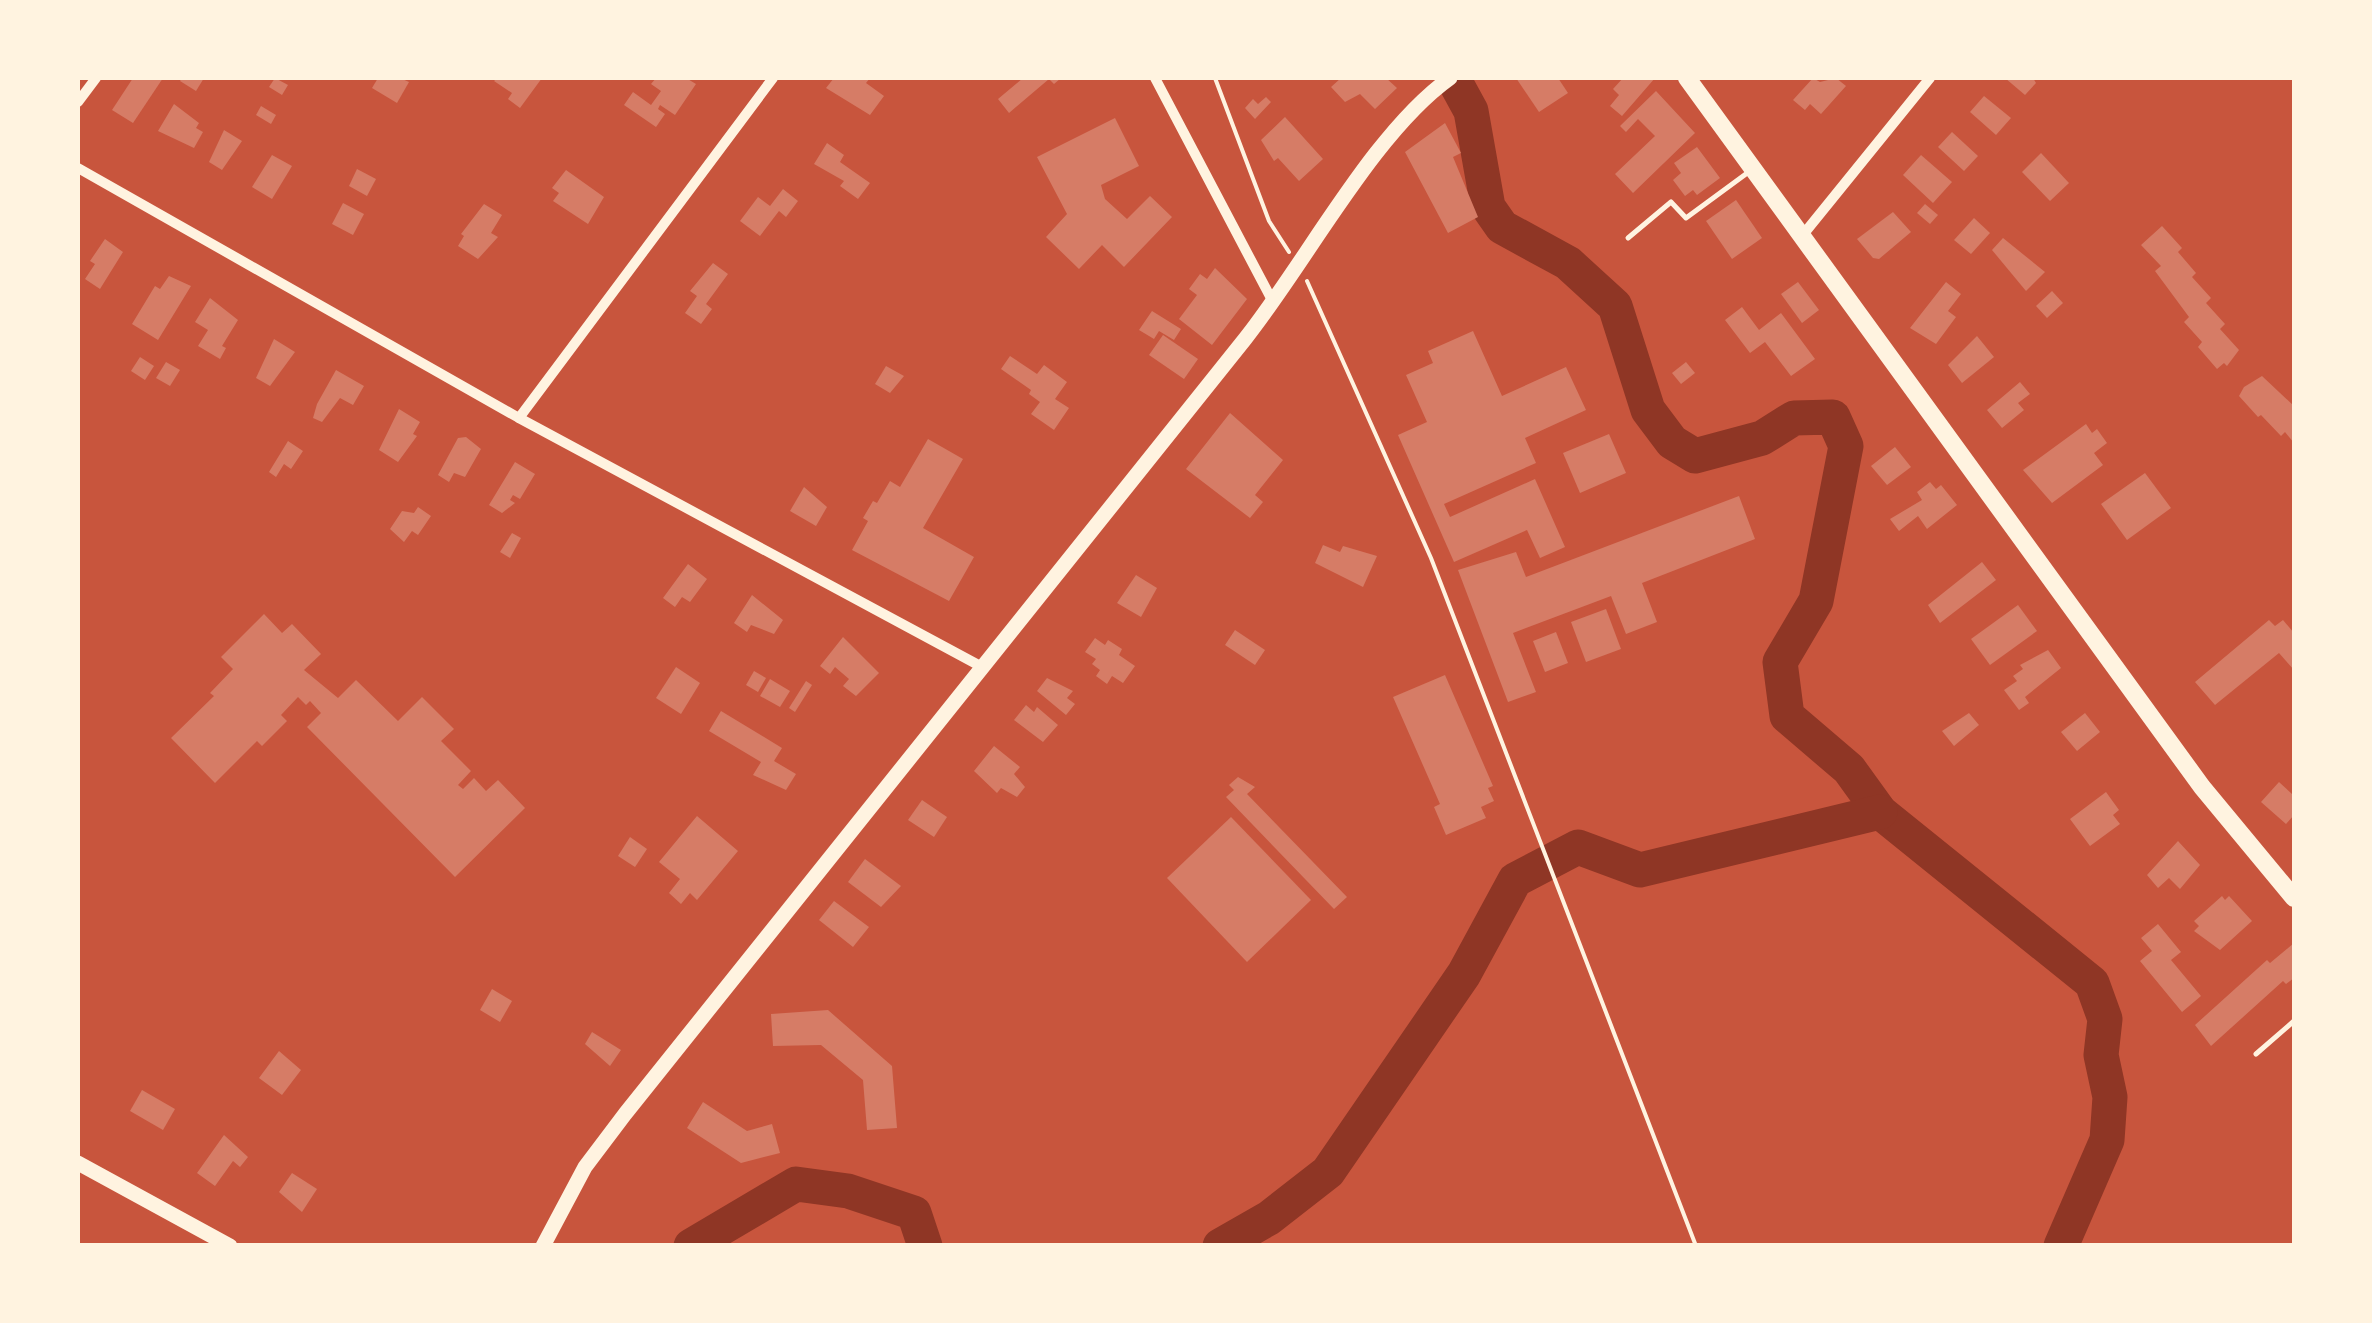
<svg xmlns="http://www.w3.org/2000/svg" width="2372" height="1323" viewBox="0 0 2372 1323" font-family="'Open Sans',sans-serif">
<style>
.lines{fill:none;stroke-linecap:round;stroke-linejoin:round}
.river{stroke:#8f3625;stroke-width:35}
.building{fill:#d67c66}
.path{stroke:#fff3e0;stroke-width:4}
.service{stroke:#fff3e0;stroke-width:5}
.minor{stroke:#fff3e0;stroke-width:10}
.secondary{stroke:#fff3e0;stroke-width:15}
.trunk{stroke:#fff3e0;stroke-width:18}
</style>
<rect width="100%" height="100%" fill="#c8553d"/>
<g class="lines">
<g class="river">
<polyline points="1453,78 1471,111 1488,207 1502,227 1568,263 1615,306 1648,410 1672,442 1695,456 1762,438 1794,418 1833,417 1846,446 1816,601 1780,662 1787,716 1849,769 1880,812 2092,983 2105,1019 2101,1055 2110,1097 2107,1140 2061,1246"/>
<polyline points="691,1246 796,1184 848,1191 914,1213 925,1246"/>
<polyline points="1220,1246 1269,1218 1328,1172 1464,974 1515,880 1578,847 1640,870 1880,812"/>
</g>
</g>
<g class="building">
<polygon points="133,78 163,78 133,123 112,110"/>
<polygon points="182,78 204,78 196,91 180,81"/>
<polygon points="275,78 288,85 282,95 269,87"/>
<polygon points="378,78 400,78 409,82 397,103 372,88"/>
<polygon points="497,78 542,78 520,108 508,99 512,93 494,81"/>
<polygon points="656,78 686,78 696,84 675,115 660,105 658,109 665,114 656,127 624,105 633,92 651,105 661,91 651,84"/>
<polygon points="834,78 870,78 866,83 884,96 870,115 826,88"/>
<polygon points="1023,78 1061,78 1054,84 1049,79 1009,113 998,99"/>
<polygon points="1341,78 1386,78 1397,88 1375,109 1360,94 1345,102 1331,87"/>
<polygon points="1516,78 1558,78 1568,93 1539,112"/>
<polygon points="1623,78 1655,78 1622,116 1610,106 1619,95 1613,89"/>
<polygon points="1813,78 1820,82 1836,78 1846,86 1821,114 1810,104 1805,110 1793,100"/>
<polygon points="2005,78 2033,78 2036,83 2025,95"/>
<polygon points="1656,91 1695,133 1633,193 1615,174 1655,136 1638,119 1626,132 1620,126"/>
<polygon points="1984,96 2011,118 1996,135 1970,112"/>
<polygon points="1266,97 1271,102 1255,119 1245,108 1253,99 1258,104"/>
<polygon points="174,104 199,123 196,128 203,132 194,148 158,131"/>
<polygon points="261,106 276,115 271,124 256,115"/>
<polygon points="1285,117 1323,159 1299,181 1278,158 1274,161 1261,140"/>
<polygon points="1115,118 1139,166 1101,185 1105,199 1127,219 1150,196 1172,217 1124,267 1102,245 1079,269 1046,237 1067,214 1037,157"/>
<polygon points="1445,123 1461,153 1453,157 1478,217 1448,233 1405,152"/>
<polygon points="224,130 242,141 222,170 209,162"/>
<polygon points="1952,132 1978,156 1964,171 1938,147"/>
<polygon points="827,143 844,155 840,162 870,183 858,199 840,186 844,181 814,164"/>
<polygon points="1697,147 1720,178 1697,195 1693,190 1685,196 1673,180 1681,173 1674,163"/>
<polygon points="2041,153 2069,183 2050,201 2022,172"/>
<polygon points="272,155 292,166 272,199 252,187"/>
<polygon points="1921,155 1952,182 1933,203 1903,175"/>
<polygon points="357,169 376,179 367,196 349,186"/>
<polygon points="566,170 604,197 588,224 553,201 559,193 552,188"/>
<polygon points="783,189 798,201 786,217 779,211 760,236 740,221 758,197 770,206"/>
<polygon points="1736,200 1762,238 1732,259 1706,221"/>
<polygon points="343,203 364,214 353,235 332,224"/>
<polygon points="484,204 502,215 491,233 498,237 478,259 458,246 464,236 461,234"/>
<polygon points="1925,204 1938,215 1930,224 1917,213"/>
<polygon points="1893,212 1911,232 1879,259 1873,258 1857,239"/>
<polygon points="1974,218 1990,233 1971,254 1954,240"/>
<polygon points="2162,226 2182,248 2178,252 2196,273 2192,277 2211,298 2206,303 2225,324 2220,329 2239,350 2227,366 2224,363 2217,369 2198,347 2202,342 2184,322 2189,317 2155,271 2161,266 2141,245"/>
<polygon points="2003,238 2045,272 2026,291 1992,250"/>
<polygon points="105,239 123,252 100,289 85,279 95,264 90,261"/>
<polygon points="713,263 728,274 706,304 712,309 701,324 685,313 697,296 690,291"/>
<polygon points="1215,268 1247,299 1212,345 1179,319 1197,295 1189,289 1200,274 1207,279"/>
<polygon points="169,276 191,286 158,340 132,324 155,286 160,289"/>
<polygon points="1798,282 1819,310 1802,323 1781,294"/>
<polygon points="1946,282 1961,294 1948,311 1956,317 1936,344 1910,328"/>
<polygon points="2052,291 2063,303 2047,318 2036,306"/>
<polygon points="210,298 238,320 222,346 226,348 220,359 198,346 208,330 195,322"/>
<polygon points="1742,307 1759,330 1781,313 1815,359 1791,376 1765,342 1750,353 1725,320"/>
<polygon points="1152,311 1181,329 1174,340 1159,331 1154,339 1139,330"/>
<polygon points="1473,331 1502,396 1566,367 1586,410 1525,438 1536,463 1444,504 1450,517 1535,479 1565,547 1540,558 1527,530 1454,562 1398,435 1427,422 1406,375 1433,363 1428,351"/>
<polygon points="1163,335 1198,359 1184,379 1149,355"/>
<polygon points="1977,336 1994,357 1962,383 1948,365"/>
<polygon points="274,339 295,352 270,386 256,378"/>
<polygon points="1010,356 1037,374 1044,365 1067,382 1055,399 1069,408 1054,430 1031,414 1040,402 1029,394 1031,390 1001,369"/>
<polygon points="140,357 154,366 145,380 131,371"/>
<polygon points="166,362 180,370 170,386 156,378"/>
<polygon points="1686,362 1695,373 1681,384 1672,373"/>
<polygon points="886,366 904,376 890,393 875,384"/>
<polygon points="336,370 364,386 353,405 340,398 322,422 313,418 317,404"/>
<polygon points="2262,376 2294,406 2294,443 2285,432 2281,436 2261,415 2258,417 2239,396 2244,387"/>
<polygon points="2020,382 2030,394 2018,403 2024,410 2002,428 1987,410"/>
<polygon points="399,409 420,422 413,434 417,436 398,462 379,450"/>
<polygon points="1230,413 1283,460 1255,495 1263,502 1250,518 1186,469"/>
<polygon points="2086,424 2092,433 2097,429 2107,443 2094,453 2103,465 2052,503 2023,470"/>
<polygon points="1609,434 1626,473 1580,493 1563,453"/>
<polygon points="466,437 481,449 465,477 454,473 449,482 438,475 458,438"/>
<polygon points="928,439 963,459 923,528 974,557 949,601 852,550 868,521 863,518 873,501 877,503 890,481 900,487"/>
<polygon points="288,441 303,451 291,469 284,464 276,477 269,472"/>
<polygon points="1895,447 1911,467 1887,485 1871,466"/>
<polygon points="515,462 535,474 520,499 513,495 510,500 515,503 502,513 489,505"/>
<polygon points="2145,473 2171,508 2127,540 2101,504"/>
<polygon points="1930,482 1936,489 1941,485 1957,505 1927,529 1918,516 1899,531 1890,519 1922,500 1917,492"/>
<polygon points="804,487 827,507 816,526 790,511"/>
<polygon points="1739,496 1755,539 1642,583 1657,622 1626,634 1611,596 1513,633 1536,692 1508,702 1458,570 1516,552 1526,577"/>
<polygon points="418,507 431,516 418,535 412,531 404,542 390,529 402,511 414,513"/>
<polygon points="512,533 521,538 510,558 500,552"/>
<polygon points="1323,545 1340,552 1343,546 1377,556 1363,587 1315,563"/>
<polygon points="1982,562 1996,580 1940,623 1928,605"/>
<polygon points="688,564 707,579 690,602 682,597 675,607 663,598"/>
<polygon points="1136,575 1157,588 1141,617 1117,603"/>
<polygon points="752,595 783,620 774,634 751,625 747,632 734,623"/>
<polygon points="2018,605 2037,631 1990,665 1971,639"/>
<polygon points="1606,609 1621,649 1586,662 1571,622"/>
<polygon points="264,614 282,633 292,624 321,654 304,670 338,698 356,680 398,721 422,697 454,729 441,741 471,771 458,785 463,789 474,778 486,791 498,780 525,808 455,877 307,727 321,713 310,701 306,705 298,697 281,715 287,721 262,746 257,741 215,783 171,738 214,696 210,693 233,669 221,657"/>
<polygon points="2269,620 2275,626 2283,620 2294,633 2294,670 2279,653 2215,705 2195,682"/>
<polygon points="1235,630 1265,650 1255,665 1225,645"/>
<polygon points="1556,632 1568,663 1545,672 1533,641"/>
<polygon points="843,637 879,673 856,696 843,686 849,679 835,667 830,674 820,666"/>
<polygon points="1095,638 1105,645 1108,640 1122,649 1119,655 1135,666 1123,683 1112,676 1107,684 1096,676 1100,670 1092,664 1096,659 1085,652"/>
<polygon points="2048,650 2061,668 2025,697 2029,703 2019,710 2004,690 2017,681 2013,676 2023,669 2020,665"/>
<polygon points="676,667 700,683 681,714 656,698"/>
<polygon points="754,671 766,678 758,692 746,685"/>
<polygon points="1445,675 1493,786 1488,788 1494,801 1481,807 1486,818 1446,835 1434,807 1440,804 1393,697"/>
<polygon points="1047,678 1073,691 1067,698 1075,704 1066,715 1037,691"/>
<polygon points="770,679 790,691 780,707 760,696"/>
<polygon points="806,681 812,685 795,712 789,708"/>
<polygon points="1026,705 1034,712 1037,707 1058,725 1043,742 1014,720"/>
<polygon points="721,711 782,748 774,761 796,774 786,790 753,775 761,762 709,731"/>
<polygon points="1969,713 1979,725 1954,746 1942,731"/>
<polygon points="2085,713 2100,732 2077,751 2061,732"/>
<polygon points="994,746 1020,767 1014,774 1025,787 1017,797 1001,788 997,793 974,771"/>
<polygon points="1238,777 1255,787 1247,794 1347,897 1334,909 1226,797 1234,790 1229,785"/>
<polygon points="2279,782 2292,794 2294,791 2294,815 2286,824 2261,802"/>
<polygon points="2106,792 2119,810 2113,815 2120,824 2090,846 2070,819"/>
<polygon points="922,800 947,817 934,837 908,820"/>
<polygon points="697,816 738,851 697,900 690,893 681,904 669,893 680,879 659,862"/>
<polygon points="1231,817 1311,900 1247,962 1167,878"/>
<polygon points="630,837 647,849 635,867 618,856"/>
<polygon points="2178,841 2200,865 2180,889 2169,878 2158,888 2147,875"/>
<polygon points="865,859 901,886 881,907 848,882"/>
<polygon points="2222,896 2225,900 2229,896 2252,921 2220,950 2194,931 2199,926 2194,921"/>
<polygon points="834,901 869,927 853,947 819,920"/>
<polygon points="2158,924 2181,952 2171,960 2201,996 2182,1012 2140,961 2152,951 2141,938"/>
<polygon points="2294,943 2294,978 2286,984 2283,981 2211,1046 2195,1025 2267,960 2270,963"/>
<polygon points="492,989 512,1001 500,1022 480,1010"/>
<polygon points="828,1010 892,1066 897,1128 867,1130 863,1080 821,1045 773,1046 771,1014"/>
<polygon points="592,1032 621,1050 610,1066 585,1044"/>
<polygon points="279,1051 301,1070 282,1095 259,1078"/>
<polygon points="142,1090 175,1109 163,1130 130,1111"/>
<polygon points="703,1102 747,1131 772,1124 780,1153 741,1163 687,1128"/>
<polygon points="224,1135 248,1157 240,1167 233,1161 215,1186 197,1173"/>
<polygon points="292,1173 317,1189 302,1212 279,1192"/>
</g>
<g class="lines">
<g class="path">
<polyline points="1215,78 1269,221 1289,252"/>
<polyline points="1307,281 1431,558 1696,1246"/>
</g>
<g class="service">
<polyline points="1628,238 1671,202 1686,218 1750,171"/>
<polyline points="2256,1054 2294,1021"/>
</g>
<g class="minor">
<polyline points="1155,78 1273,302"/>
<polyline points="78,102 96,78"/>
<polyline points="78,168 519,418 984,668"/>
<polyline points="1802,236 1930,78"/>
<polyline points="519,418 773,78"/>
</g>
<g class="secondary">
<polyline points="78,1163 230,1246"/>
<path d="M543,1246L585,1167L625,1114C833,856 1039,597 1245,339C1307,261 1373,133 1450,78"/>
</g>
<polyline class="trunk" points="1687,78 2202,787 2294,898"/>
</g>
<rect width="2372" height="1323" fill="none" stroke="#fff3e0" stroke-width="160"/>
</svg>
